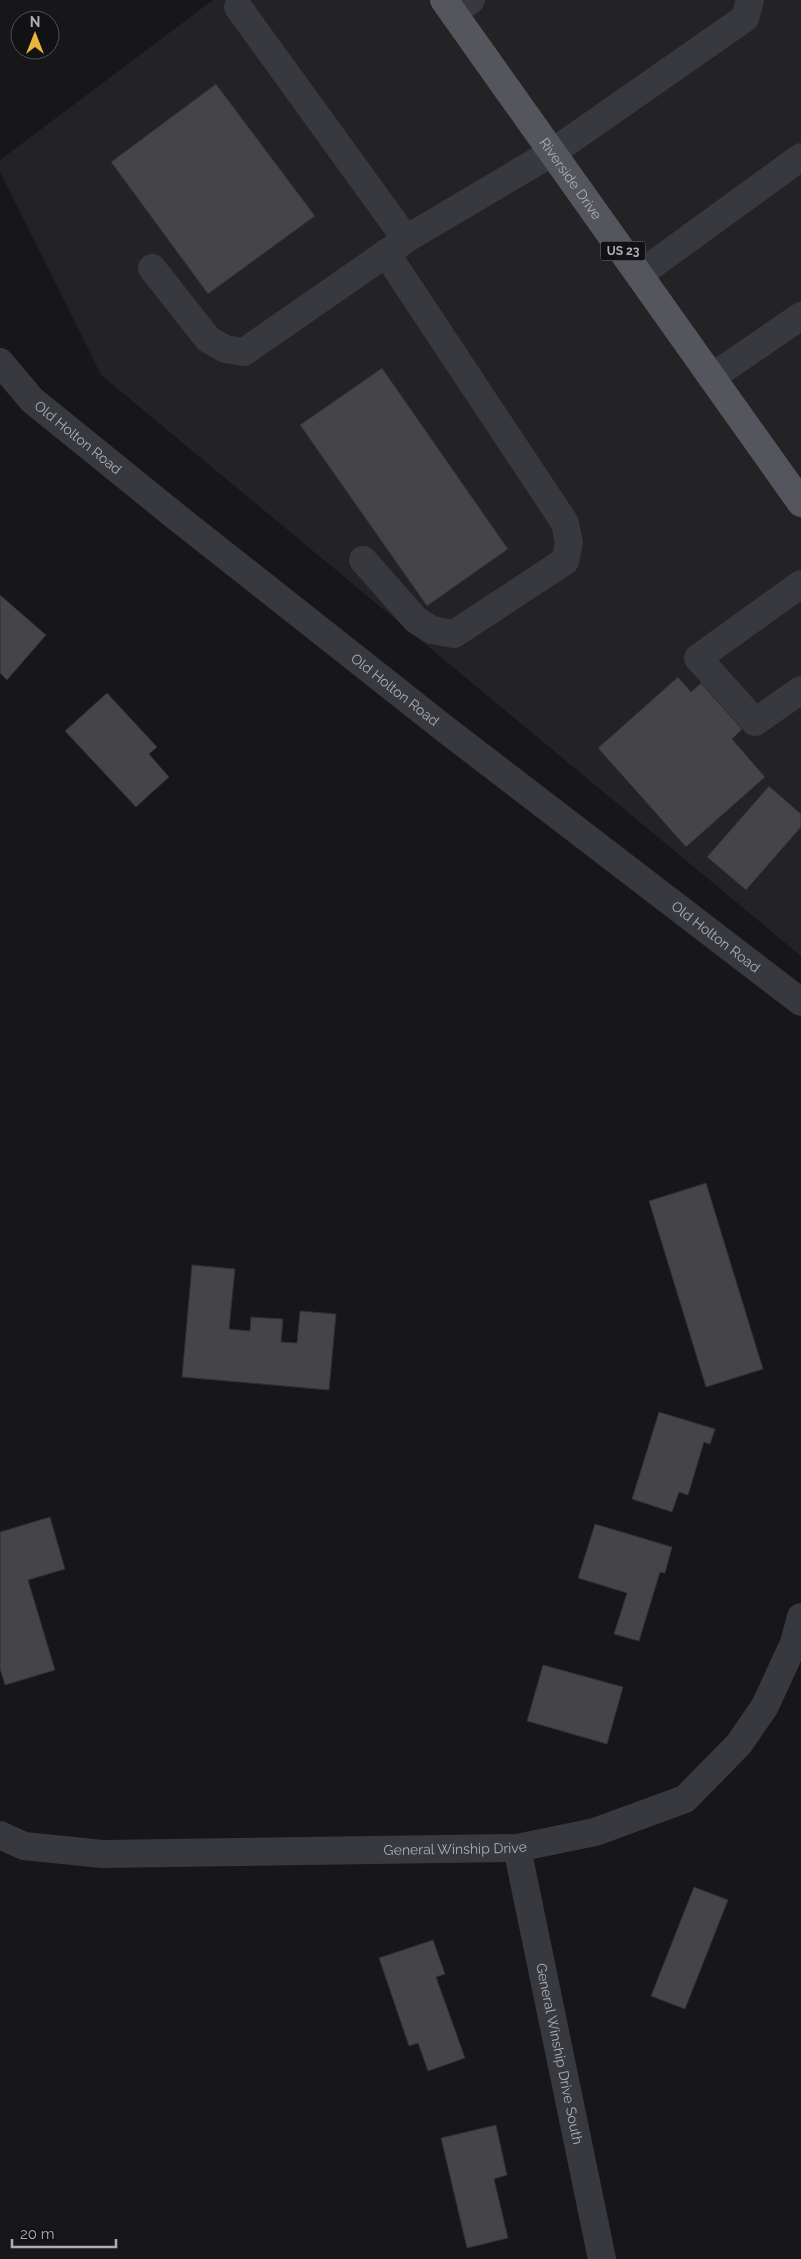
<svg xmlns="http://www.w3.org/2000/svg" width="801" height="2259" viewBox="0 0 801 2259" font-family="Raleway,sans-serif">
<style>
.built{fill:#232326}
.building{fill:#444449;stroke:#313135}
.lines{fill:none;stroke-linecap:round;stroke-linejoin:round}
.minor{stroke:#38393e;stroke-width:28}
.major{stroke:#55565d;stroke-width:28}
.labels{text-anchor:middle;stroke-width:4;stroke-linejoin:round;paint-order:stroke}
.shield{fill:#121214;stroke:#7c7f87;stroke-width:1}
.shield-label{font-size:12px;font-weight:bold;fill:#aaaeb8}
.street-label{font-size:14px;fill:#aaaeb8;stroke:#121214}
</style>
<rect width="100%" height="100%" fill="#171719"/>
<polygon class="built" points="213,0 801,0 801,956 101,375 0,172 0,160"/>
<g class="building">
<polygon points="216,84 315,216 208,294 111,162"/>
<polygon points="382,368 508,549 427,606 300,425"/>
<polygon points="0,595 46,635 7,680 0,673"/>
<polygon points="678,677 691,692 701,683 742,729 732,739 765,777 686,847 598,748"/>
<polygon points="107,693 157,747 149,754 169,777 136,807 65,731"/>
<polygon points="769,786 801,814 801,827 746,890 707,857"/>
<polygon points="706,1183 763,1369 706,1387 649,1201"/>
<polygon points="192,1265 235,1269 229,1329 250,1331 251,1317 283,1319 281,1342 297,1343 300,1311 336,1314 329,1390 182,1377"/>
<polygon points="659,1412 715,1429 710,1444 704,1442 688,1495 679,1492 672,1512 632,1499"/>
<polygon points="50,1517 65,1569 28,1580 55,1670 5,1685 0,1669 0,1532"/>
<polygon points="595,1524 672,1547 665,1573 660,1572 639,1641 614,1634 627,1593 578,1578"/>
<polygon points="543,1665 623,1687 607,1744 527,1721"/>
<polygon points="694,1887 728,1900 685,2009 651,1996"/>
<polygon points="433,1940 445,1974 436,1977 465,2058 428,2071 418,2043 409,2046 379,1958"/>
<polygon points="496,2125 507,2175 494,2179 508,2238 467,2248 441,2138"/>
</g>
<g class="lines">
<g class="minor">
<polyline points="238,7 406,239 553,152 745,18 750,0"/>
<polyline points="453,12 471,0"/>
<polyline points="152,268 208,339 225,349 244,352 401,243"/>
<polyline points="640,274 801,157"/>
<path id="s1" d="M0,362L32,400L174,515L445,729L801,1002"/>
<polyline points="712,377 801,316"/>
<polyline points="363,560 416,620 432,630 454,634 565,561 569,543 565,523 386,253"/>
<polyline points="801,584 698,658 755,722 801,690"/>
<path id="s2" d="M0,1835L24,1846L102,1854L517,1848L595,1832L685,1799L739,1744L765,1706L794,1643L801,1617"/>
<path id="s3" d="M517,1848L602,2259"/>
</g>
<path class="major" id="s4" d="M444,0L801,503"/>
</g>
<g class="labels">
<rect class="shield" x="600.5" y="241.5" width="45" height="19" rx="4"/>
<g class="shield-label">
<text x="623" y="255">US 23</text>
</g>
<g class="street-label">
<text dy="5" stroke="none"><textPath href="#s4" startOffset="219">Riverside Drive</textPath></text>
<text dy="5" stroke="none"><textPath href="#s1" startOffset="109">Old Holton Road</textPath></text>
<text dy="5" stroke="none"><textPath href="#s1" startOffset="514">Old Holton Road</textPath></text>
<text dy="5" stroke="none"><textPath href="#s1" startOffset="919">Old Holton Road</textPath></text>
<text dy="5" stroke="none"><textPath href="#s2" startOffset="458">General Winship Drive</textPath></text>
<text dy="5" stroke="none"><textPath href="#s3" startOffset="210">General Winship Drive South</textPath></text>
</g>
</g>
<g transform="translate(35 35)"><circle r="24" fill="#121214" stroke="#4f5056"/>
<path d="M0-4L9 19L0 12L-9 19Z" fill="#e8b541"/>
<text y="-8" font-size="14" font-weight="bold" text-anchor="middle" fill="#aaaeb8">N</text>
</g>
<path d="M12 2239v8h104v-8" fill="none" stroke="#aaaeb8" stroke-width="2.5"/>
<text x="20" y="2239" font-size="15" fill="#aaaeb8" stroke="#121214" stroke-width="4" paint-order="stroke">20 m</text>
</svg>
